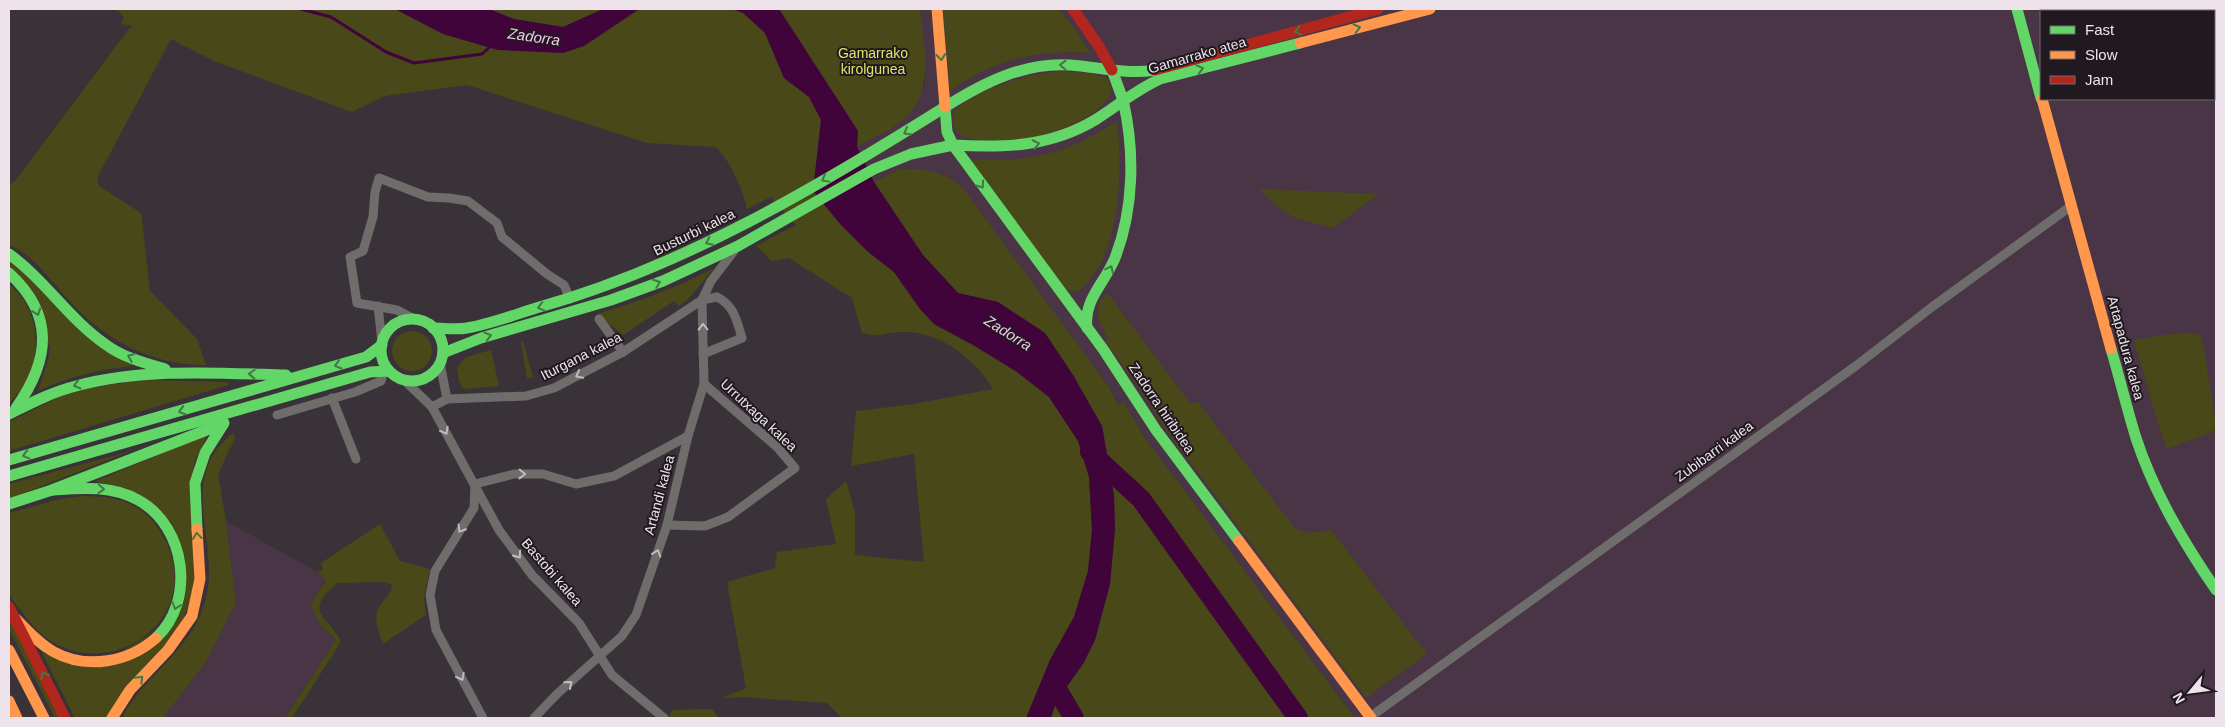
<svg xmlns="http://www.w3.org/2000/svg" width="2225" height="727" viewBox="0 0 2225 727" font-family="Arial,sans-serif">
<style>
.built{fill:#493545;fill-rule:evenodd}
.green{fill:#494818}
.water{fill:#40043a}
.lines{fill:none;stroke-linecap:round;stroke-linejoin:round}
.stream{stroke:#40043a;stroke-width:3}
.river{stroke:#40043a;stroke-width:20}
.street{stroke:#6e6d6b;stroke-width:9}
.fast{stroke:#63d668;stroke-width:11}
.slow{stroke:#ff974d;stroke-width:11}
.jam{stroke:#b3261e;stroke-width:11}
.oneway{stroke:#427844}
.oneway2{stroke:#c1babe}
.labels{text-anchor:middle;stroke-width:4;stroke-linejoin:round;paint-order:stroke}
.park-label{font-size:14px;fill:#e1e465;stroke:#20191f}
.street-label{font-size:14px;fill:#eee3eb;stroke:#20191f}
.water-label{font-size:15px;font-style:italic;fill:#fbc1f0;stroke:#20191f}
</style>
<rect width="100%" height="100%" fill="#3a3239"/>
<g class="built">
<path d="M920,9H2216V718H1355L1145,438L1124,403L1119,405L1109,387L1098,373L898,170L874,182L857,147L899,124L925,85V64ZM2041,11H2214V99H2041Z"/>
<polygon points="226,521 317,572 326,579 310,605 320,625 336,639 285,718 163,718 206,662 236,603"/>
</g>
<g class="green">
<path d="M114,9H395L443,34L498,50L584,46L640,9H732L743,13L765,33L784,78L810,97L821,120L813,191L841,225L867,251L894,272L920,309L934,324L973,345L1017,372L1049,397L1078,441L1089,477L1092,530L1088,571L1074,617L1050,660L1026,718H842L827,703L742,697L722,698L746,688L727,582L775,568L777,552L836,544L826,499L846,481L855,513V555L924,562L914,454L851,466L856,411L914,404L993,389C975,358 938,330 901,332C885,333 878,338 862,333L852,298L789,258L772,261L756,246L796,225L771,197L747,209C742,187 732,164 716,147L647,143L467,85L385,96L352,112L214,61L171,39L97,178L99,186L141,213L150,291L197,339L206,365C151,366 101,338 65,296C49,278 32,254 9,245V185L15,181L128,30L133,26L121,24L124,18L120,12Z"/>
<polygon points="489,9 603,9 563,27 514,19"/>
<path d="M779,9H920C924,48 937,97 898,124C886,133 871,139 857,147L858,131Z"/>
<path d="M943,9H1058L1075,29L1090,53C1038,49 992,60 950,91Z"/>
<path d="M1065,71L1093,74L1106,78C1130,105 1058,132 1039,136C1025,140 1011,141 997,140C982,140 954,142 953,122C952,115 955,109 961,105C992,84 1028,74 1065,71Z"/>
<path d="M1117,121C1122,165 1121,232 1096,271C1091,278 1085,285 1079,291H1070L1064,288L969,159C1030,163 1065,155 1117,121Z"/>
<path d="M918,169C937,171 948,176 962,187L1109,387L1118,405L1124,403L1145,438L1355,718H1051L1056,702L1084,663L1095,640L1110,584L1115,529L1114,495L1102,426L1073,375L1045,333L998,302L958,293L923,255L874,182L898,170Z"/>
<polygon points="1259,189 1379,194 1333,228 1295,218 1279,208"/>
<path d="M9,260L133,366C100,369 68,377 38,391L48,360L50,347L9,269Z"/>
<path d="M714,268L690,297L679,306L674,301L623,335L597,314C638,302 676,288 714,268Z"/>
<path d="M9,284C38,306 43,351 26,383C22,390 14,397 9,404Z"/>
<path d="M1108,294L1190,403L1198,402L1294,527C1307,536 1316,532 1331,530L1427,654L1366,698L1164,427L1140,389L1105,341L1108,338C1099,325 1090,305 1108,294Z"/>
<circle cx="412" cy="351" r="20"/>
<polygon points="2189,333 2197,334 2202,338 2216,424 2215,429 2210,433 2167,449 2155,414 2134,340 2163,335"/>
<polygon points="523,341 533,378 527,378 521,342"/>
<polygon points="491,350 499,386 463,389 459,381 457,368 466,357"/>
<polygon points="143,380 227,382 228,385 9,451 9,422 71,391"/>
<path d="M233,433L235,438L218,474L226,521L236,603L206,662L163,718H122C146,671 195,651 207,594C218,539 177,476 233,433Z"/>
<polygon points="208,434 194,463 195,587 181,625 107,718 75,718 42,653 94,668 178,618 172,522 96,481"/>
<polygon points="131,451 9,499 9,484"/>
<path d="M82,496C119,496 146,503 164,538C212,629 85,699 26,617C21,610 11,600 9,592C7,587 9,579 9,573C9,553 9,533 9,513L56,500Z"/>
<path d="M380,524L400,561L430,569L424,596L426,615L383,644C379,632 372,617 380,606C385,598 391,595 392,585L384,582L337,583C301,615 329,614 341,642L292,718H285L336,639L320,625L310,605L326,580L317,572L323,570L321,563Z"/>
<polygon points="9,618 61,718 55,718 9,629"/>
<polygon points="712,709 718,718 668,718 672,710"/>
</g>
<g class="water">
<polygon points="395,9 489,9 514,19 563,27 603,9 639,9 584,46 563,53 498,50 443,34"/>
<polygon points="732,9 779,9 858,131 857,147 874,182 923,255 958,293 998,302 1045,333 1073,375 1102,426 1114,495 1115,529 1110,584 1095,640 1084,662 1056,702 1051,718 1026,718 1050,660 1074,617 1088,571 1092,530 1089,477 1078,441 1049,397 1017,372 973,345 934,324 920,309 894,272 867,251 841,225 813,191 821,120 809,97 784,78 765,33 743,13"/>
</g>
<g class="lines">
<polyline class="stream" points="301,9 331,17 386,52 414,63 482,54 491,46"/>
<g class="river">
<polyline points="1090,452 1141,499 1298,718"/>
<polyline points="1054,684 1074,718"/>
</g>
<g class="street">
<polyline points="378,306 382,342"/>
<polyline points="599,319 623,352"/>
<polyline points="416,320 397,310 357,303 350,257 363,251 373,217 375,192 379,178 428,197 449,198 468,201 497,223 502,237 547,274 564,285 570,299"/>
<polyline points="440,363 447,399"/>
<polyline points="404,380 432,407 499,530 532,575 579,623 612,675 664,718"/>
<polyline points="332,398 356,459"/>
<path d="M432,407L447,399L526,396L554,388L623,352L702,300L717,297C734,305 737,321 742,338L703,354"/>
<polyline points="277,415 355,392 381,381 384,371"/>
<polyline points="475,484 474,508 435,571 430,595 436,630 483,718"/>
<polyline points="475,484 514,474 543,474 576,484 614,476 688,436"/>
<polyline points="667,525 705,526 728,517 795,468 777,447 704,384"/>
<polyline points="1370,717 1857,365 1932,307 2071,206"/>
<polyline points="534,718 557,694 622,636 636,615 667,525 688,436 704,384 702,300 711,281 734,251"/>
</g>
<g class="fast">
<polyline points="2017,9 2041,98"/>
<polyline points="1112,70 1123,100"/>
<path d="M1155,70C1127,75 1098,67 1070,65C1024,62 983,83 945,107L947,132L953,145C1003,148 1050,147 1095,120C1117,106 1136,90 1160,79L1300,43"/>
<polyline points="953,145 1103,349 1156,430 1239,541"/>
<path d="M9,254C45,280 69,319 105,344C122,357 144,363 165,369"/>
<path d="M9,273C55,315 50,360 16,408"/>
<circle cx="412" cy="350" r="31"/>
<path d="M433,328C444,328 456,330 467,328C490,324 514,315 536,308C683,267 816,188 945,107"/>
<path d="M1087,328C1083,300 1105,283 1115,258C1134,209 1135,151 1123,100"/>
<path d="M2111,349C2120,379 2127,409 2136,438C2154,493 2184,543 2216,590"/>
<polyline points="443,353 481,338 611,300 663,281 738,246 874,169 911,154 953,145"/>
<path d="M9,414C31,403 52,392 76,386C144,368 216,373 286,375"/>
<polyline points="9,460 366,357 382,345"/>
<polyline points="9,476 370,372 389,371"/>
<path d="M52,490C81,488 111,485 138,500C186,526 196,601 156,638"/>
<polyline points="9,504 52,490 217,426"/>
<polyline points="197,529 195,483 205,453 224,423"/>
</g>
<g class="slow">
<polyline points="937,9 945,107"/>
<polyline points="1300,43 1430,9"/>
<polyline points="2042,99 2111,349"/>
<polyline points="1239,541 1371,718"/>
<path d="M16,619C28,631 39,644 54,652C87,670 129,662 156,638"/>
<polyline points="9,650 44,718"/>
<polyline points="9,701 17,718"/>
<polyline points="112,718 130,690 168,650 192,616 200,579 197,529"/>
</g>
<g class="jam">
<polyline points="1073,9 1100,48 1112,70"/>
<polyline points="1155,70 1378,9"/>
<polyline points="9,607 65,718"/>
</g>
</g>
<defs><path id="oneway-chevron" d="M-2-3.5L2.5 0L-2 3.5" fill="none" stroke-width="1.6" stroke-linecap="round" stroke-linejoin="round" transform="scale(1.25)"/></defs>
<g class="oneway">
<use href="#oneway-chevron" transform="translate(1357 28) rotate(-14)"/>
<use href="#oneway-chevron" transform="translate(1298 31) rotate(165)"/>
<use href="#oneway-chevron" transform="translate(941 57) rotate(85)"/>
<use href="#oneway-chevron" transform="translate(1063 65) rotate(-179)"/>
<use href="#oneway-chevron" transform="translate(1200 69) rotate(-15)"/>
<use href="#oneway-chevron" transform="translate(907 132) rotate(150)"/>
<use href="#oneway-chevron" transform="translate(1036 144) rotate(-12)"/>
<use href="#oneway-chevron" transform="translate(825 179) rotate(151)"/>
<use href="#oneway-chevron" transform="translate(981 185) rotate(54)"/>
<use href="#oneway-chevron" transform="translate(709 242) rotate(154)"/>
<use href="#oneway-chevron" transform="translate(1110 269) rotate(-64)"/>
<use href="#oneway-chevron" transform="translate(657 283) rotate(-20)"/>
<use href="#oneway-chevron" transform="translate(541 307) rotate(165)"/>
<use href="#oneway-chevron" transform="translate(37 312) rotate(70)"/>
<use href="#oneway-chevron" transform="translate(488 336) rotate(-16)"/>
<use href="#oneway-chevron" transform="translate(131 357) rotate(-158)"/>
<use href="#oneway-chevron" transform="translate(338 365) rotate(163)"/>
<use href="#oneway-chevron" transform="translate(252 374) rotate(-178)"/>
<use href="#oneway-chevron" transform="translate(77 385) rotate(164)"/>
<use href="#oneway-chevron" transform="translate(182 411) rotate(164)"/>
<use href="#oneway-chevron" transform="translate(26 455) rotate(165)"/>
<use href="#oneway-chevron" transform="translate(101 489) rotate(3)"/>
<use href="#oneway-chevron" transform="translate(197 536) rotate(-96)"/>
<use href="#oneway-chevron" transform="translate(176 606) rotate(109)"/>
<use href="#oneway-chevron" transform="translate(44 675) rotate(-117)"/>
<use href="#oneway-chevron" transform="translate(140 679) rotate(-46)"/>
</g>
<g class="oneway2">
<use href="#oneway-chevron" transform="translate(703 327) rotate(-91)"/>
<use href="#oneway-chevron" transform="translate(579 375) rotate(152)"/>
<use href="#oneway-chevron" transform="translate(445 431) rotate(61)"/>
<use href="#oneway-chevron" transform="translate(522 474) rotate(1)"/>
<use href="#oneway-chevron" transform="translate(461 529) rotate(122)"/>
<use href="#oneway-chevron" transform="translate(657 553) rotate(-71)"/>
<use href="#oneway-chevron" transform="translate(518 555) rotate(54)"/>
<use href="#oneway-chevron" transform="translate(461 677) rotate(62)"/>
<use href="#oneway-chevron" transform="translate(569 684) rotate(-41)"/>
</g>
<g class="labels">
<g class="park-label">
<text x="873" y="58">Gamarrako<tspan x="873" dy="16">kirolgunea</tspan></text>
</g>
<g class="street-label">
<text transform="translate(1197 55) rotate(-16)" y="5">Gamarrako atea</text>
<text transform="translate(694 232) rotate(-26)" y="5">Busturbi kalea</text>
<text transform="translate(2126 348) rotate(75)" y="5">Artapadura kalea</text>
<text transform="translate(581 356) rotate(-27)" y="5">Iturgana kalea</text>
<text transform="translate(1162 408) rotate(56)" y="5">Zadorra hiribidea</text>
<text transform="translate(759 415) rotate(43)" y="5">Urrutxaga kalea</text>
<text transform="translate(1714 451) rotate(-36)" y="5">Zubibarri kalea</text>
<text transform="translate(659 495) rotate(-75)" y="5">Artandi kalea</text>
<text transform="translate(552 572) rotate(49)" y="5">Bastobi kalea</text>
</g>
<g class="water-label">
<text transform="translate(534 37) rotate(8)" y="5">Zadorra</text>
<text transform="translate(1008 333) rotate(32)" y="5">Zadorra</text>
</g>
</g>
<rect width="2225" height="727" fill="none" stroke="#eee3eb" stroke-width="20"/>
<rect x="2040" y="10" width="175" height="90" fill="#20191f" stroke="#726a71"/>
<rect x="2050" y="26" width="25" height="8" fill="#63d668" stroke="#726a71"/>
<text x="2085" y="35" font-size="15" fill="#eee3eb">Fast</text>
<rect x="2050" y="51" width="25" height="8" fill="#ff974d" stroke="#726a71"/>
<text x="2085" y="60" font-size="15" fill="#eee3eb">Slow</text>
<rect x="2050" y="76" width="25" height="8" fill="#b3261e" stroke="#726a71"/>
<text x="2085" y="85" font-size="15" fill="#eee3eb">Jam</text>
<g transform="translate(2190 692) rotate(241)" stroke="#20191f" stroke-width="4" paint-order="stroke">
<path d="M0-4L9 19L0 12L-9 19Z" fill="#eee3eb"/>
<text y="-8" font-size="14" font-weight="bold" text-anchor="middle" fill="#eee3eb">N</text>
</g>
</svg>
